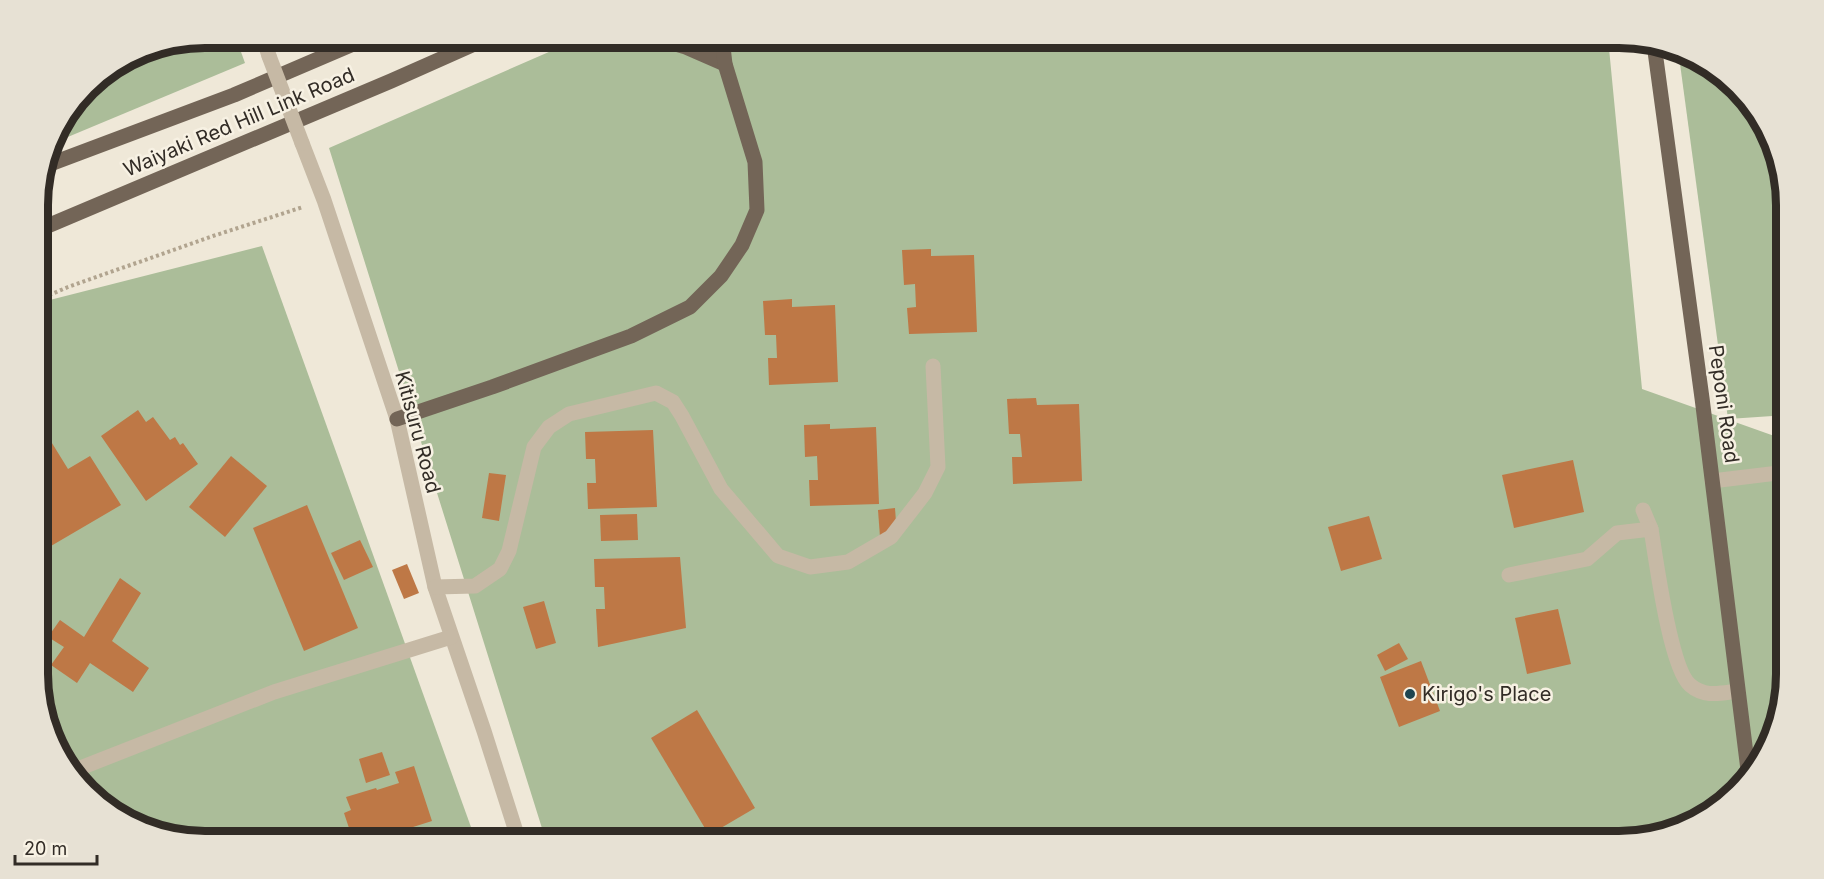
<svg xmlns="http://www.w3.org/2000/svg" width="1824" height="879" viewBox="0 0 1824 879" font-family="Inter,sans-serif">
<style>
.green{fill:#abbd99}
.building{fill:#be7846}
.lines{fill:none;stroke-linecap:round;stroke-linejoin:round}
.path{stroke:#b1a48f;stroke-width:4;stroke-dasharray:3 3;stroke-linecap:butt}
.minor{stroke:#c6b9a5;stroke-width:15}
.major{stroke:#736557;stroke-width:15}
.minor-bridge{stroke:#c6b9a5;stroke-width:15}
.poi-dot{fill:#1e4550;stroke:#f7f1e3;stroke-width:2}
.labels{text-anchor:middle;stroke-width:5;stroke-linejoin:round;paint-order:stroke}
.street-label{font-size:20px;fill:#322c26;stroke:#f7f1e3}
.poi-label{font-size:20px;fill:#322c26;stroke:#f7f1e3;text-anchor:start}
.rim{fill:none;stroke:#322c26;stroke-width:8}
</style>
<rect width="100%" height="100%" fill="#efe8d8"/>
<g class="green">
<polygon points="205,38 236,38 245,63 51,144 55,131 94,79 141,50"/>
<polygon points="581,38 1608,38 1642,389 1786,440 1786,675 1774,739 1713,813 1630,841 546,841 329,148"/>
<polygon points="1678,49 1684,50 1752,103 1785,183 1786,415 1728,419"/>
<polygon points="262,246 476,841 205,841 140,829 72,776 39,697 38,303"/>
</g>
<g class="building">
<polygon points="931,249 931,256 974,255 977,332 909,334 907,308 916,307 915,284 904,285 902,250"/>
<polygon points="792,299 792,307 835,305 838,382 769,385 768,358 777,358 776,335 765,335 763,301"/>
<polygon points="1036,398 1037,405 1079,404 1082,481 1013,484 1012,457 1022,457 1020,434 1009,434 1007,399"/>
<polygon points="138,410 146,422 153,417 170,440 175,437 180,445 183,443 198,464 146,501 101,436"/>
<polygon points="830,424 830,429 876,427 879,504 810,506 809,480 818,480 817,456 805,457 804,425"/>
<polygon points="653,430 657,507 588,509 587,483 596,483 595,459 586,459 585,432"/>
<polygon points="47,435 68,469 90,456 121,505 39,553 38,440"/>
<polygon points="231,456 267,486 225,537 189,507"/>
<polygon points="1573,460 1584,512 1514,528 1502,475"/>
<polygon points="489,473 506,475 499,521 482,518"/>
<polygon points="307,505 358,628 304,651 253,528"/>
<polygon points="895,508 897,536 880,537 878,510"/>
<polygon points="637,514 638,540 601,541 600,515"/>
<polygon points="1369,516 1382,559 1341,571 1328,527"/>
<polygon points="360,540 373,567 344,580 331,553"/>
<polygon points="680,557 686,628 598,647 596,609 605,609 604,587 595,587 594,559"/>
<polygon points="407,564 419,593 404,599 392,570"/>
<polygon points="120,578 141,593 112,641 149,668 133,692 90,663 77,683 51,665 64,647 48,637 60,620 84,637"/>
<polygon points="544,601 556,643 536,649 523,607"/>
<polygon points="1558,609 1571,664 1527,674 1515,618"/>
<polygon points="1399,643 1408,659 1385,671 1377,655"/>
<polygon points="1421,661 1440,711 1399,727 1380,677"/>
<polygon points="697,710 755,808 709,835 651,738"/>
<polygon points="382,752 390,775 366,783 359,759"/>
<polygon points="414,766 432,821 369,841 366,835 353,840 344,813 351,810 346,797 376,788 377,790 399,783 395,772"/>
</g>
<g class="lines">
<polyline class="path" points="38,300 68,287 213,236 303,207"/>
<g class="minor">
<polyline points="263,38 269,56"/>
<polyline points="302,143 324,200 397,419 435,587 484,731 519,841"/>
<polyline points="1712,481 1786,472"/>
<polyline points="1643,510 1651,529"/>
<path d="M1509,575L1587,559L1617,533L1651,529C1656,559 1670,668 1690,685C1705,698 1721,693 1738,691"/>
<polyline points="435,587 475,586 500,569 509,551 534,447 549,427 569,414 656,393 673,402 682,416 721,489 778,556 810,567 848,562 891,537 925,493 938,467 933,366"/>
<polyline points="70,772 274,692 451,637"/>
</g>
<g class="major">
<polyline points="655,38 686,47 725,64"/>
<polyline points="1654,44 1702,398 1748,770"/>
<polyline points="45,166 234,95 367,38"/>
<polyline points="38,230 391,81 488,38"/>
<polyline points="397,419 492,387 631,336 690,307 721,276 742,245 757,210 755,162 725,64 722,38"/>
</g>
<polyline class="minor-bridge" points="269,56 302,143"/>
</g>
<circle class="poi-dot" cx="1410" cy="694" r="6"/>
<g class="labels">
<g class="street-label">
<text transform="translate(239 122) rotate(-23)" y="7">Waiyaki Red Hill Link Road</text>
<text transform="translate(1724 404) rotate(82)" y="7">Peponi Road</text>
<text transform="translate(418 432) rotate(75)" y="7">Kitisuru Road</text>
</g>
<g class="poi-label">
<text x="1422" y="701">Kirigo's Place</text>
</g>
</g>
<path d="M0 0H1824V879H0ZM205 48H1619A157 157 0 0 1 1776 205V674A157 157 0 0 1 1619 831H205A157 157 0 0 1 48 674V205A157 157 0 0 1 205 48Z" fill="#e7e1d4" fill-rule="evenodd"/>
<path class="rim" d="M205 48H1619A157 157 0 0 1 1776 205V674A157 157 0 0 1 1619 831H205A157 157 0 0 1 48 674V205A157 157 0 0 1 205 48Z"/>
<path d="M15 855v9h82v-9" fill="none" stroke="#322c26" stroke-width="3"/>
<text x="24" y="855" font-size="18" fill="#322c26" stroke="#f7f1e3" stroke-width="4.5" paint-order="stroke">20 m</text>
</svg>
